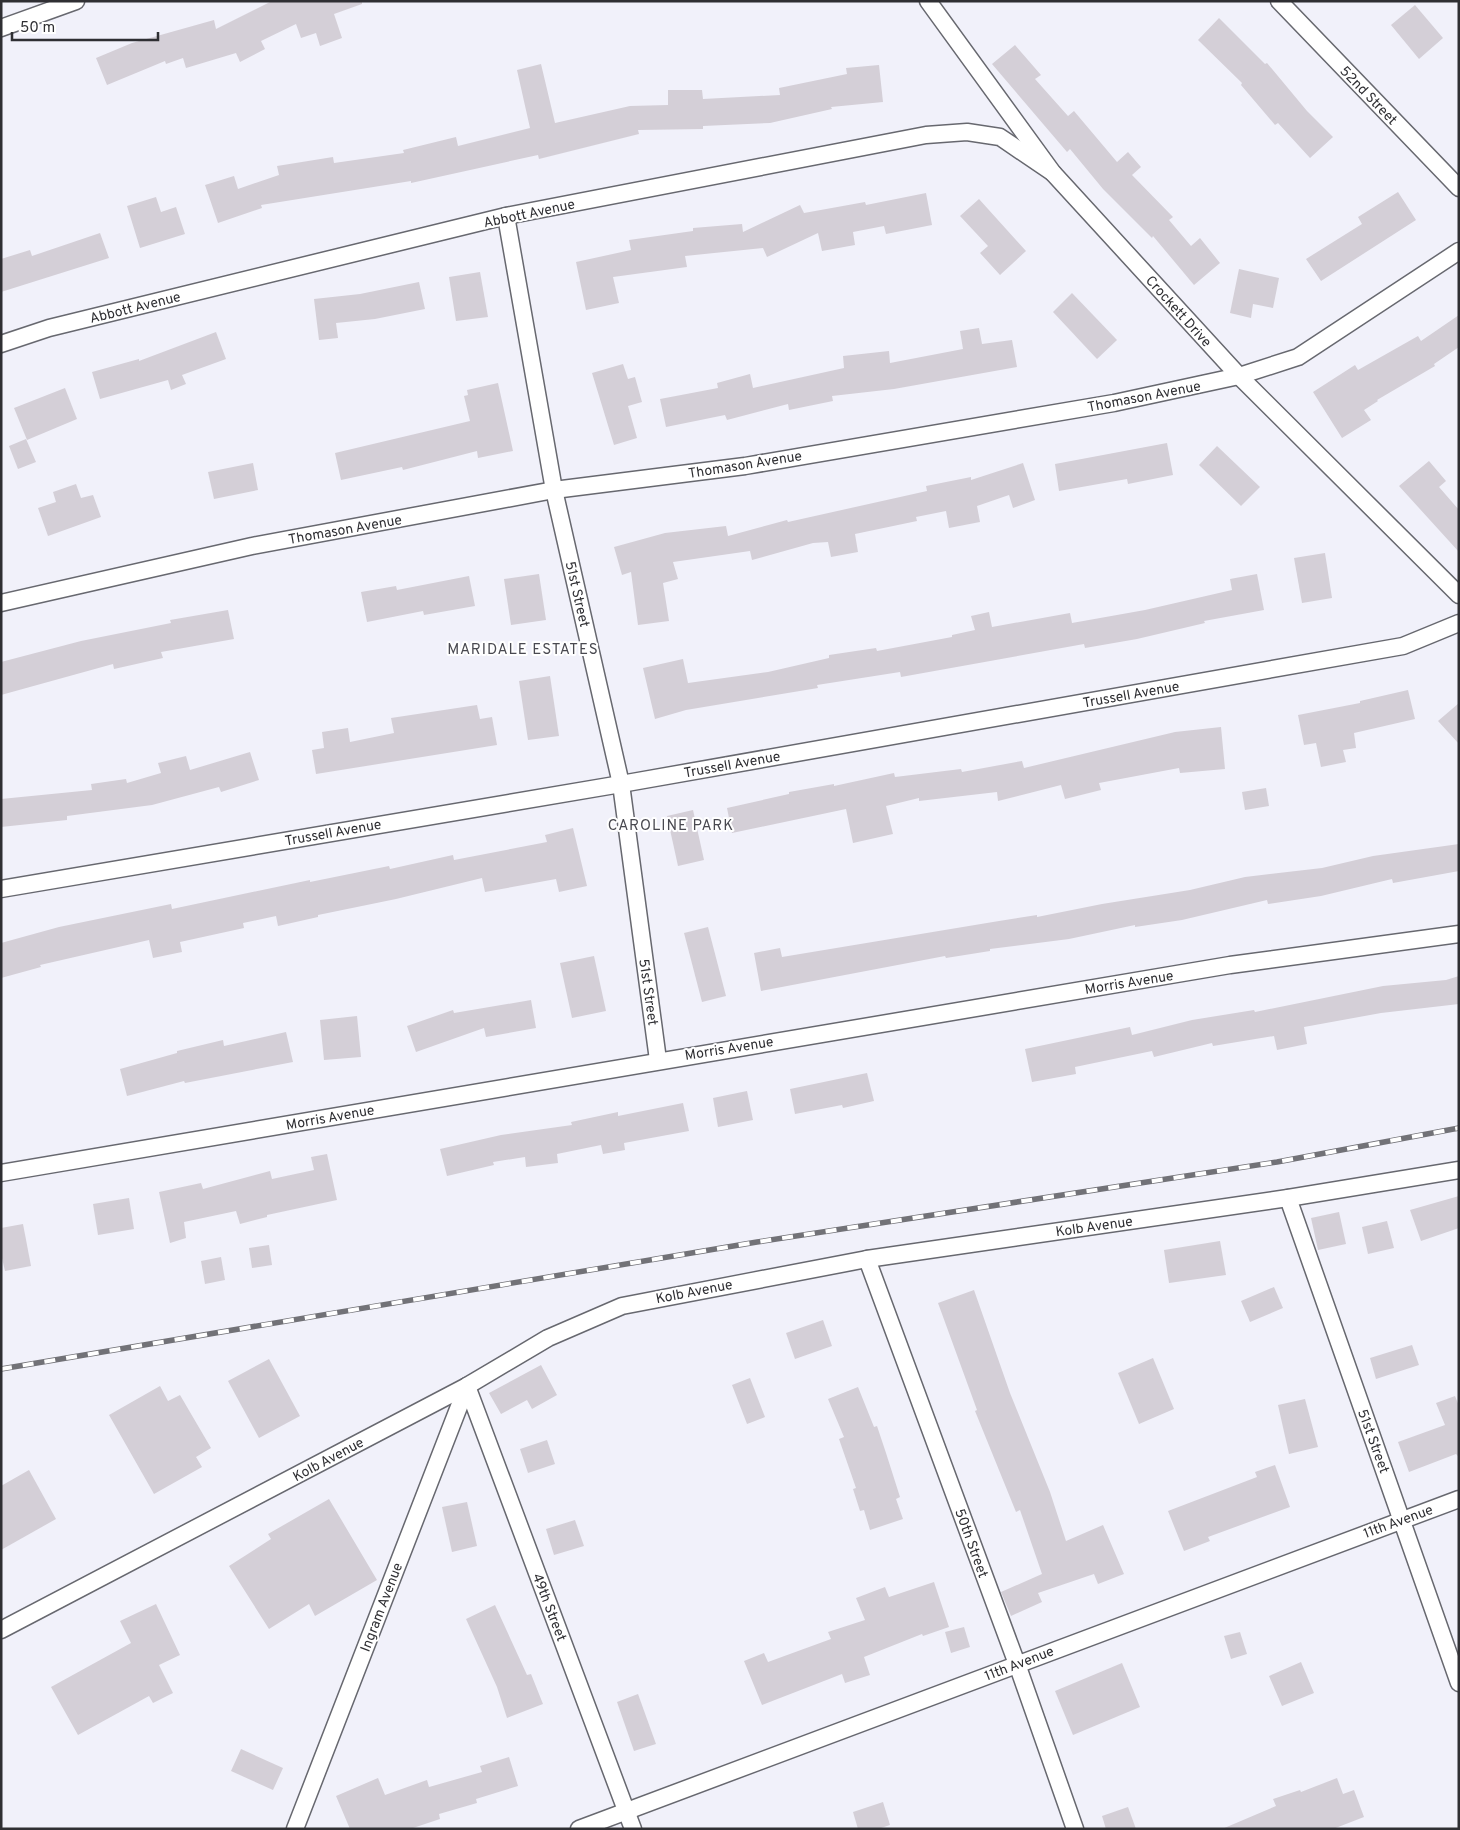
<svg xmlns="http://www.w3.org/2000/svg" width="1460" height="1830" viewBox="0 0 1460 1830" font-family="Overpass,sans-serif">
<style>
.building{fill:#d4cfd7}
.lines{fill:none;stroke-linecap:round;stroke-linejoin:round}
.minor-casing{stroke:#67686f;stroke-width:19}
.minor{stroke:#fff;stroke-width:16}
.rail-casing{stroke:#727277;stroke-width:5.5}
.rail{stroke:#fff;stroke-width:4;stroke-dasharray:11;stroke-linecap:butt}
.labels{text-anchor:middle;stroke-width:4;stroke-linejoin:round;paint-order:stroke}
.street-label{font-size:14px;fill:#2f2f33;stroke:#fff}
.neighbourhood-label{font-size:15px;letter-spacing:1px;fill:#494950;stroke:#fff}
</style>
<rect width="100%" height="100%" fill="#f1f1fa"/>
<g class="building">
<polygon points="272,1 362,1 362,4 334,14 342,38 320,46 316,33 301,38 296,24 261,41 265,49 240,62 236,53 186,68 183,58 166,64 165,61 107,85 96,58 132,43 214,20 216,29"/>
<polygon points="1415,5 1443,38 1419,59 1391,25"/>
<polygon points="1219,18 1265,64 1267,63 1307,111 1333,137 1310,158 1278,123 1275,125 1241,85 1242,83 1198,40"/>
<polygon points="1015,45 1041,75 1035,79 1068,116 1074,111 1117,162 1128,152 1141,167 1132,175 1173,217 1169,220 1191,246 1200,238 1220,263 1194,285 1153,236 1152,238 1103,189 1070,149 1067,152 992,64"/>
<polygon points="541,64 555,123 630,106 668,105 668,90 702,90 703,99 780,95 779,88 847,74 846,68 879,65 883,102 831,107 832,109 770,123 703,126 703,129 638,130 639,134 539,159 538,155 411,183 411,181 261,205 262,208 218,223 205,185 234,176 238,189 279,175 277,166 333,157 334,163 404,153 403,150 456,137 458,146 530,128 517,70"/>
<polygon points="1398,192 1416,220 1321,281 1306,259 1362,224 1358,217"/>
<polygon points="926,193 932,225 886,234 884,226 853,232 855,245 822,251 818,233 767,257 763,248 685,256 687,267 613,277 619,303 586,310 576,262 631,250 629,240 693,231 693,228 742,224 743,232 800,205 804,213 865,202 866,205"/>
<polygon points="156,197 161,212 176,207 185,234 140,248 127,206"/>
<polygon points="979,199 1026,251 1000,275 980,253 988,246 960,216"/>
<polygon points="100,233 109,258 1,292 1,259 30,250 32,256"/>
<polygon points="1239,269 1279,278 1273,308 1253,304 1251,318 1230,313"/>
<polygon points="480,272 488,317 456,321 449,277"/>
<polygon points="419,282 425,309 375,319 336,323 338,338 319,340 314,299 360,294"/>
<polygon points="1072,293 1117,340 1097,359 1053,312"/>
<polygon points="1459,315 1459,347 1434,364 1435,366 1377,400 1378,401 1364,410 1371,420 1342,438 1313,392 1355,365 1358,370 1418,336 1421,341"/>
<polygon points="979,328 982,344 1012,340 1017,367 894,389 832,396 833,401 789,410 788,404 727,420 725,415 666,427 660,399 718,388 717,383 750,374 753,388 844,368 843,356 889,351 890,363 963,349 960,331"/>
<polygon points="216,332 226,359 182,375 186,384 171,390 168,380 100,399 92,372 139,359 139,361"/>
<polygon points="623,364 628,379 635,377 642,402 628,406 637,438 614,445 592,373"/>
<polygon points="498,383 513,451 478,458 477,451 403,470 402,467 341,480 335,453 470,421 464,396 468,395 467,390"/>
<polygon points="65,388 77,419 27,440 14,408"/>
<polygon points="26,439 36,462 18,469 9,446"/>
<polygon points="1167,443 1173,475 1128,484 1127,479 1059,491 1055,464"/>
<polygon points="1217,446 1260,487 1241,506 1199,465"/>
<polygon points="1429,461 1446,481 1439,487 1459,510 1459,552 1399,486"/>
<polygon points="253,463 258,490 214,499 208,472"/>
<polygon points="1023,463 1035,500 1013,508 1009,495 977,506 980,522 949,528 946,511 916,517 917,521 855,534 858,552 831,557 828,542 813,543 752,560 750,551 673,562 678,579 663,583 669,621 638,625 631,572 622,575 614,547 665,533 726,526 728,536 787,520 788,522 927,491 926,486 971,477 971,480"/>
<polygon points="76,484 81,498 93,495 101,517 48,536 38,508 56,502 53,492"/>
<polygon points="1325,553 1332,598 1302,603 1294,558"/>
<polygon points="539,574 546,620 511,625 504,579"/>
<polygon points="1257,574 1264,610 1204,621 1205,623 1137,639 1085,648 1084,644 901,677 900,672 817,685 818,688 686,710 655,719 643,668 683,659 688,683 768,672 829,658 829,655 876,648 877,651 952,637 952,635 975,630 971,616 989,612 992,627 1070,613 1072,623 1145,610 1232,590 1230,579"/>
<polygon points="469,576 475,606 424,615 423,611 367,622 361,592 396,586 397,590"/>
<polygon points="228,610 234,639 161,652 163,658 114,669 113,664 1,695 1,662 81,641 171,623 170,620"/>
<polygon points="550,676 559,736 528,740 519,681"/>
<polygon points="1408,690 1415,719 1354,733 1356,748 1343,750 1346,762 1321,767 1316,743 1304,745 1298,715 1360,703 1360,701"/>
<polygon points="1459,703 1459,744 1438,721"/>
<polygon points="477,705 480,719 492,717 497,745 316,774 312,750 324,748 322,732 348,728 350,742 394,733 391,718"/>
<polygon points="1221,727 1225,769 1180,773 1179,768 1099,783 1101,790 1065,799 1061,785 998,801 997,792 919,801 919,798 886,806 893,834 853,843 846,809 732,833 727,808 789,794 789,792 834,784 834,786 894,773 895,777 961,769 962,772 1022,761 1024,768 1175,732"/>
<polygon points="250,752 259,780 221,792 219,787 152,805 67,816 67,820 1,827 1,799 92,790 91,784 126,779 127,783 161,773 158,763 186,756 190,770"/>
<polygon points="1266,788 1269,806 1245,810 1242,792"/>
<polygon points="693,810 704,860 678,866 667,816"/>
<polygon points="573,828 587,886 559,892 556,879 485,892 482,878 396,899 318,915 318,917 278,926 276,916 243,923 244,928 180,942 182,952 153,958 149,940 40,965 41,967 1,978 1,943 59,927 171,904 172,909 310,880 310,882 389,866 390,869 453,855 454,860 547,842 545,835"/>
<polygon points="1459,844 1459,871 1393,883 1392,879 1321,896 1268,904 1267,900 1182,920 1135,927 1135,925 1069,939 990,949 990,951 946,958 945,956 761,991 754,953 780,948 782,957 999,921 1037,915 1037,917 1102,904 1190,890 1245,877 1322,868 1373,856"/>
<polygon points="708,927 726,996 702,1002 684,933"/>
<polygon points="594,956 606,1011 572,1018 560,963"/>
<polygon points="1459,976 1459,1004 1381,1013 1304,1027 1307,1044 1277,1050 1274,1036 1213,1046 1212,1043 1154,1057 1152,1051 1075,1067 1076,1074 1032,1082 1025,1049 1130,1027 1132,1035 1192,1020 1254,1010 1255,1012 1383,986 1446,980"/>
<polygon points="531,1000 536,1028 486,1037 484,1028 416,1052 407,1026 453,1010 454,1013"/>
<polygon points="357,1016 361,1057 324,1060 320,1020"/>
<polygon points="286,1032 293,1062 185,1083 184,1081 127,1096 120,1069 177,1053 177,1051 223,1040 224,1046"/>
<polygon points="867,1073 874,1101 843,1108 842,1105 795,1114 790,1089"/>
<polygon points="747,1091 753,1120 718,1127 713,1098"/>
<polygon points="683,1103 689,1131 624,1143 625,1150 603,1154 601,1145 557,1154 558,1163 526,1167 525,1157 493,1162 494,1165 447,1176 440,1149 501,1135 572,1125 571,1122 618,1112 618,1116"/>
<polygon points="327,1154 337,1200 267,1215 267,1217 240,1224 236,1211 184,1222 186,1238 170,1243 159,1192 201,1183 203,1189 270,1171 272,1179 314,1170 311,1157"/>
<polygon points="1459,1196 1459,1228 1421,1241 1410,1210"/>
<polygon points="129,1198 134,1229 98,1235 93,1204"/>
<polygon points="1339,1212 1346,1244 1318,1250 1311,1218"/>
<polygon points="1387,1221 1394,1248 1368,1254 1362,1227"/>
<polygon points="23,1224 31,1266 5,1271 1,1254 1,1228"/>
<polygon points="1220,1241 1226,1275 1169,1283 1164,1250"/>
<polygon points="269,1245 272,1265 252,1268 249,1248"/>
<polygon points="221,1257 225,1280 205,1284 201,1261"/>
<polygon points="1274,1287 1283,1308 1250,1322 1241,1301"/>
<polygon points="974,1290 1010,1393 1050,1492 1066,1541 1103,1525 1124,1574 1098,1584 1094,1574 1038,1593 1042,1602 1011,1616 1001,1592 1042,1574 1020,1510 1016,1512 975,1411 977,1410 938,1303"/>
<polygon points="823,1320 832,1346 795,1359 786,1333"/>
<polygon points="1412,1345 1419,1365 1376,1379 1370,1358"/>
<polygon points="1153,1358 1174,1409 1139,1424 1118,1373"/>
<polygon points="269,1359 300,1416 259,1438 228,1381"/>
<polygon points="541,1365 557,1395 532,1409 527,1400 501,1414 489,1393"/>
<polygon points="750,1378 765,1417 747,1424 732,1385"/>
<polygon points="160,1386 168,1401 180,1395 211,1448 196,1457 202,1467 154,1494 109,1415"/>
<polygon points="858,1387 874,1427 877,1426 886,1453 900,1497 896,1499 903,1519 870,1530 864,1510 860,1511 853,1489 856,1488 839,1439 844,1437 828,1399"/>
<polygon points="1455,1396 1459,1406 1459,1457 1456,1454 1409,1472 1398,1442 1445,1425 1436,1403"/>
<polygon points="1305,1399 1318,1447 1289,1454 1278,1405"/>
<polygon points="547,1440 555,1464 528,1473 520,1449"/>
<polygon points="1275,1465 1290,1507 1208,1537 1210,1541 1184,1551 1168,1511 1257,1477 1255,1472"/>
<polygon points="29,1470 56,1519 1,1550 1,1486"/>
<polygon points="329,1499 377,1580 315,1616 309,1604 269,1629 229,1566 271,1539 268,1534"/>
<polygon points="467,1502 477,1546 452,1552 442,1507"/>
<polygon points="575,1520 584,1546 554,1555 546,1529"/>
<polygon points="934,1582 949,1627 923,1636 922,1634 864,1657 870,1675 845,1683 842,1674 762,1705 744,1661 764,1653 768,1662 831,1639 828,1632 865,1620 856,1598 885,1587 889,1597"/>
<polygon points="156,1604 180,1655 159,1665 173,1693 153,1703 149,1696 78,1735 51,1687 131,1643 120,1621"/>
<polygon points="495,1605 527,1675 531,1674 543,1704 507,1718 497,1687 466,1619"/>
<polygon points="964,1627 970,1647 951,1653 945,1632"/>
<polygon points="1240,1632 1247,1654 1231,1659 1224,1636"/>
<polygon points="1301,1662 1314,1693 1282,1706 1269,1676"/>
<polygon points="1122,1663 1140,1707 1073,1735 1055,1691"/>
<polygon points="638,1694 656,1744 634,1751 617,1702"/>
<polygon points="241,1749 283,1768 273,1790 231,1771"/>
<polygon points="509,1757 518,1786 476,1799 477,1803 439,1814 440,1819 410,1829 350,1829 336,1796 378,1778 385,1795 427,1780 429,1787 482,1772 480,1766"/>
<polygon points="1337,1778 1343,1794 1354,1790 1364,1817 1333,1829 1222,1829 1276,1806 1273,1799 1300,1790 1301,1792"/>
<polygon points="883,1802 890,1825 878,1829 858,1829 853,1812"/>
<polygon points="1128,1807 1136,1829 1106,1829 1102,1816"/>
</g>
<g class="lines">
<defs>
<g id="minor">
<polyline points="928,1 1053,173 1239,376 1459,595"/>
<polyline points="1279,1 1459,188"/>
<polyline points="1,28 76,1"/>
<polyline points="506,216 554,490 621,784 658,1060"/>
<polyline points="1,344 49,328 506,216 926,135 967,132 1000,137 1053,173"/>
<polyline points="1,603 252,546 554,490 745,466 1114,403 1239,376 1298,357 1459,251"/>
<polyline points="1,889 621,784 1403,646 1459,623"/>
<polyline points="1,1173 1230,965 1459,934"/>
<polyline points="1288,1198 1459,1683"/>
<polyline points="867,1259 1017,1664 1075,1829"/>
<polyline points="467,1386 633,1829"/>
<polyline points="1,1630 467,1386 548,1338 622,1306 867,1259 1288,1198 1459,1170"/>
<polyline points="295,1829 467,1386"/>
<polyline points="579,1829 1459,1499"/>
</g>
</defs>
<use href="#minor" class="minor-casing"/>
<use href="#minor" class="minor"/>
<defs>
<polyline id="rail" points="1,1369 757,1242 1277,1162 1459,1128"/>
</defs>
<use href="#rail" class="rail-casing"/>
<use href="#rail" class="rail"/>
</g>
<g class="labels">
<g class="street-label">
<text transform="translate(1369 95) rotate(46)" y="5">52nd Street</text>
<text transform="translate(529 213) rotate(-12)" y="5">Abbott Avenue</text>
<text transform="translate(135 307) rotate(-14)" y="5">Abbott Avenue</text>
<text transform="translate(1179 311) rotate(48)" y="5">Crockett Drive</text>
<text transform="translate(1144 396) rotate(-11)" y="5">Thomason Avenue</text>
<text transform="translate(745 464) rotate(-9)" y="5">Thomason Avenue</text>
<text transform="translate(345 529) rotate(-10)" y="5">Thomason Avenue</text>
<text transform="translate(578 594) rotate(77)" y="5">51st Street</text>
<text transform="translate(1131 694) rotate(-10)" y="5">Trussell Avenue</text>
<text transform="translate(732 764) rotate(-10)" y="5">Trussell Avenue</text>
<text transform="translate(333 832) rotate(-10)" y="5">Trussell Avenue</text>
<text transform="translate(1129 982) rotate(-9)" y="5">Morris Avenue</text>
<text transform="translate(649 992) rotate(82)" y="5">51st Street</text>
<text transform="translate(729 1048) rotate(-9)" y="5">Morris Avenue</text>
<text transform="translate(330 1117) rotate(-10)" y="5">Morris Avenue</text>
<text transform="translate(1094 1226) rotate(-8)" y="5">Kolb Avenue</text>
<text transform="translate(694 1291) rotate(-11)" y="5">Kolb Avenue</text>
<text transform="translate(1374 1441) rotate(70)" y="5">51st Street</text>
<text transform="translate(328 1459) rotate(-28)" y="5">Kolb Avenue</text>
<text transform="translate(1398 1521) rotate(-20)" y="5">11th Avenue</text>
<text transform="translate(972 1543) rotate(70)" y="5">50th Street</text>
<text transform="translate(381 1607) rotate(-69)" y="5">Ingram Avenue</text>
<text transform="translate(550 1607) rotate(69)" y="5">49th Street</text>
<text transform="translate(1019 1663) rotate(-21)" y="5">11th Avenue</text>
</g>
<g class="neighbourhood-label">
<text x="523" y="654">MARIDALE ESTATES</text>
<text x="671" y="830">CAROLINE PARK</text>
</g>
</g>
<rect width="1460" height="1830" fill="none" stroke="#2f2f33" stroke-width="5"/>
<path d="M12 32v8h146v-8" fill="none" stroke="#2f2f33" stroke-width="2.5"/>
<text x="20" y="32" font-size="15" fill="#2f2f33" stroke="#ffffff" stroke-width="4" paint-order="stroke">50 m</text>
</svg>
